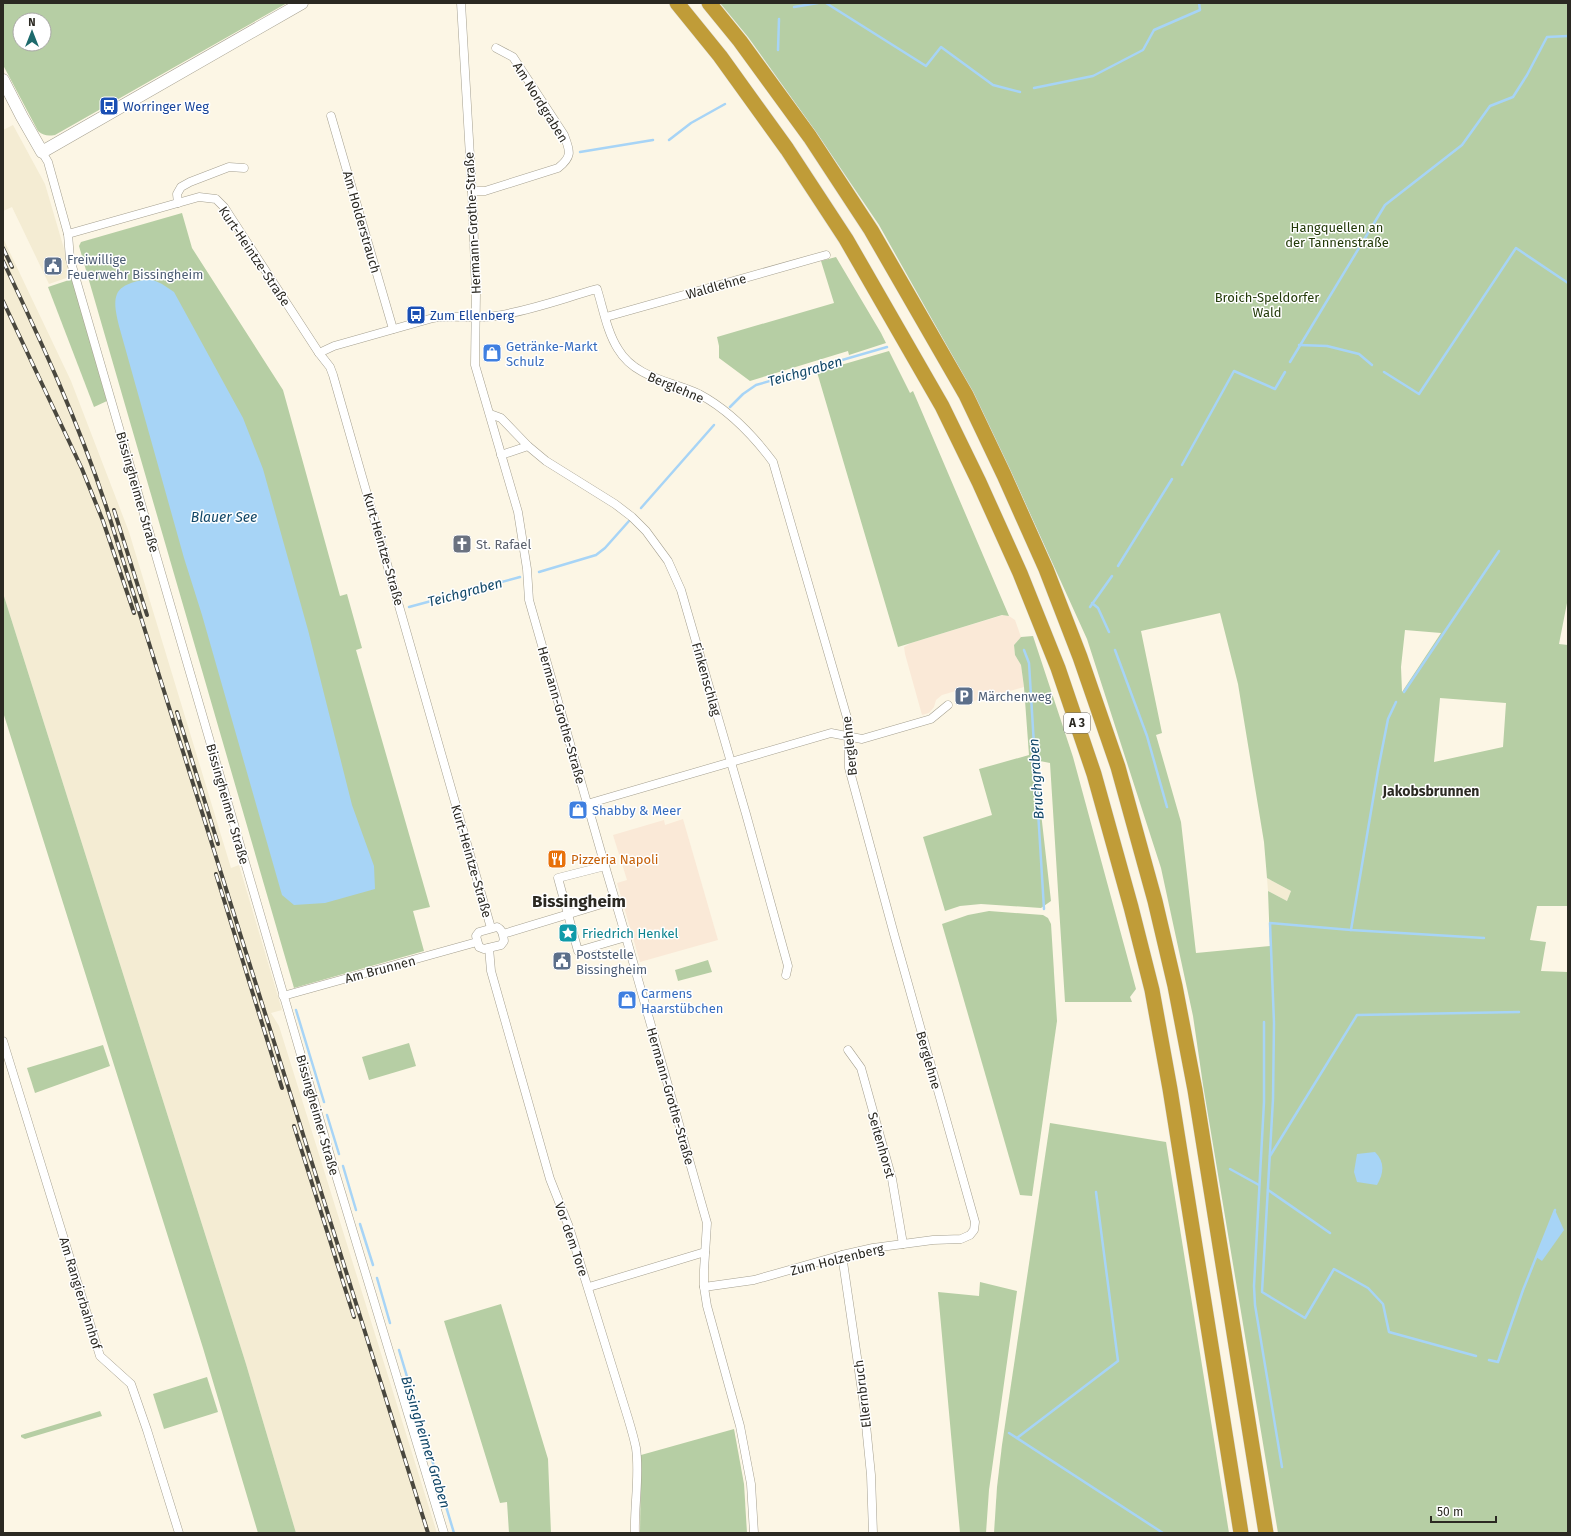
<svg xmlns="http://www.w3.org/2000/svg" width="1571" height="1536" viewBox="0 0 1571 1536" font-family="'Fira Sans',sans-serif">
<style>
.built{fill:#f4ecd3}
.education{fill:#fae9d7}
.green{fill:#b6cea4;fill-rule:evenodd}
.water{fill:#a7d4f6}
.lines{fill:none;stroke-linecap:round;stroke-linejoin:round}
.stream{stroke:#a7d4f6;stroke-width:2.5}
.street-casing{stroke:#a5a090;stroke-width:9}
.secondary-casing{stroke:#a5a090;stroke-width:13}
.highway-casing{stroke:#dddddc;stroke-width:16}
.street{stroke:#fff;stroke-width:8}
.secondary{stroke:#fff;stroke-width:12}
.highway{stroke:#c09c38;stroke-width:15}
.rail-casing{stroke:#49473e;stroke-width:4}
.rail{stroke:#fff;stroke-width:2.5;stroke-dasharray:8;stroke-linecap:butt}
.labels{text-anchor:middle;stroke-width:3;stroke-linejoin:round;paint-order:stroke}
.shield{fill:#fff;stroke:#6b6964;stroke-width:1}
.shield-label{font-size:12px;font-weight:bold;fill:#2b2922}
.street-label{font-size:13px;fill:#2b2922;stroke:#fff}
.transit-label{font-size:13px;fill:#164399;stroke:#fff;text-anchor:start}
.park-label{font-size:13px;fill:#233a09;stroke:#fff}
.service-label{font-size:13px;fill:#4e5e75;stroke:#fff;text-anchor:start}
.shop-label{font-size:13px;fill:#366cbe;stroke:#fff;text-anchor:start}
.worship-label{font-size:13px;fill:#5b616d;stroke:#fff;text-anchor:start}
.food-label{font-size:13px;fill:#c56008;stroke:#fff;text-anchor:start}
.culture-label{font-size:13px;fill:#0d838f;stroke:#fff;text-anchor:start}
.water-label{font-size:14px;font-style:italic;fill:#114768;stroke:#fff}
.neighbourhood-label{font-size:14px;font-weight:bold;fill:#2b2922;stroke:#fff}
.district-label{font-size:17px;font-weight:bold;fill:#2b2922;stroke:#fff}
</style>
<rect width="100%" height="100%" fill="#fcf6e5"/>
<g class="built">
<polygon points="13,125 45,184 72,276 49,284 12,207 3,211 3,130"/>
<polygon points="3,238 71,381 129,532 231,868 239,865 282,1010 271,1013 279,1026 437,1533 296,1533 246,1364 3,593"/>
<polygon points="1267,878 1291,891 1287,901 1268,891"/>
</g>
<g class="education">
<polygon points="1003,615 1009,616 1015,620 1021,637 1014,645 1015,655 1021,665 1024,687 970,702 966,688 942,695 936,700 934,707 929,713 922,715 905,654 904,647 911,643"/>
<polygon points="683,819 718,940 640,962 617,883 627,880 613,835 664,820 665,825"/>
</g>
<g class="green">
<path d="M3,3H287L55,135C48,136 44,136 38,131L3,65ZM20,20H44V44H20Z"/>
<path d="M720,3H1568V603H1567L1559,644L1568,645V906H1537L1530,940L1546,942L1541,971L1568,972V1533H1278L1203,1085L1193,1016L1161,868L1087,639L1012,474L974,394L879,225L816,132L748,37ZM1220,613L1238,684L1264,842L1267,878L1291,891L1287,901L1268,891L1270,946L1196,953L1181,822L1156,735L1162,733L1141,631ZM1405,630L1441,633L1402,692L1401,667ZM1440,698L1506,703L1503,747L1434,762Z"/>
<polygon points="182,213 192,248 283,390 340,596 347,594 362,648 356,650 430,907 413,911 424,951 294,988 79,246 81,242"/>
<polygon points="836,257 881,333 886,343 849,355 848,351 750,381 719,358 719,346 717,337 834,303 821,261"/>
<polygon points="72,279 107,401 94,407 48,287"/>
<polygon points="889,351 910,393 913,391 1009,616 1002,615 898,647 817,372"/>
<polygon points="3,593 246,1364 296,1533 258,1533 203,1348 3,712"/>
<polygon points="1033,636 1073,757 1136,989 1130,997 1132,1002 1065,1002 1050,763 1035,760 1051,901 1041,908 981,904 960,906 945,911 923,837 992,815 979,769 1029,755 1024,687 1021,665 1015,655 1014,645 1021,637"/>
<polygon points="989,911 1043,915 1048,918 1051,924 1057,1021 1032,1196 1020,1195 942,924 968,915"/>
<polygon points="708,960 712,972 678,981 675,970"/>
<polygon points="409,1043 416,1066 369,1080 362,1057"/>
<polygon points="103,1045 110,1066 35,1093 27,1068"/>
<polygon points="1050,1123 1166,1142 1229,1533 994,1533 997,1487 1002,1445"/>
<polygon points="980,1282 1017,1291 989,1490 986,1533 960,1533 938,1292 979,1296"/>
<polygon points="501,1304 548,1459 551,1533 509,1533 507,1502 500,1503 444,1321"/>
<polygon points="207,1377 218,1412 164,1429 153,1394"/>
<polygon points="100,1411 102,1416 25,1439 21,1437 21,1435"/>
<polygon points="734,1429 744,1484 747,1533 640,1533 641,1455"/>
</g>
<g class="water">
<path d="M151,279L162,284L174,292L243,418L263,469L308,630L352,805L374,866L375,889L325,903L294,905L282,895L202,615L184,558L119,326C117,317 113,303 117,294C122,283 140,280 151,279Z"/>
<path d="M1375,1152C1385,1162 1384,1173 1377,1185L1357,1182L1354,1172L1357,1154Z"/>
<polygon points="1555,1210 1564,1230 1542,1261 1536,1257"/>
</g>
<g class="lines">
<g class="stream">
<polyline points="826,3 926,66 941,47 993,85 1020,92"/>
<polyline points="794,7 818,3"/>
<polyline points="778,50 779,19"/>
<polyline points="1034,88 1093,76 1143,50 1154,30 1200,10 1199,3"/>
<polyline points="669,140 691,123 725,104"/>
<polyline points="580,152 653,140"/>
<polyline points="1299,345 1327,346 1359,354 1372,365"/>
<polyline points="1290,362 1385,205 1462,145 1490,106 1513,97 1527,75 1547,37 1568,36"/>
<polyline points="1384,372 1419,394 1516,248 1568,283"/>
<polyline points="730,407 743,394 756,385 887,347"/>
<polyline points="1182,465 1234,371 1275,389 1285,372"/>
<polyline points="641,508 714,425"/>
<polyline points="1118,566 1172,479"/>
<polyline points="539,572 596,555 605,548 629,521"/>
<polyline points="1092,603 1098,608 1109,632"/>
<polyline points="409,607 520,577"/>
<polyline points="1090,607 1112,576"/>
<polyline points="1024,650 1029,663 1044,909"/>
<polyline points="1115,650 1147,736 1167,807"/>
<polyline points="1404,692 1499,551"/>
<polyline points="1351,930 1378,770 1388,719 1396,702"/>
<polyline points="296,1010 324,1102"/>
<polyline points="1264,1022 1264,1102 1254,1286 1255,1305 1282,1467"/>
<polyline points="327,1115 339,1154"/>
<polyline points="1270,1156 1357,1015 1519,1012"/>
<polyline points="343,1166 356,1210"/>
<polyline points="1230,1169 1259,1185"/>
<polyline points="1268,1190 1330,1233"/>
<polyline points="360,1224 373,1265"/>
<polyline points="377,1278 390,1323"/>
<polyline points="399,1350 454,1533"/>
<polyline points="1476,1356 1389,1332 1383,1304 1368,1288 1334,1269 1305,1318 1262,1292 1273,1099 1274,1023 1270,923 1351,930 1484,938"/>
<polyline points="1489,1360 1498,1362 1523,1290 1555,1210"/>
<polyline points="1009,1433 1163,1533"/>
<polyline points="1017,1438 1118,1361 1096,1192"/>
</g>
<defs>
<g id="street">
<polyline points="461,3 472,191 476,292 475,365 518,512 527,569 529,600 605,866 626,937 707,1223 704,1270 704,1287 707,1306 740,1426 751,1484 754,1533"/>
<polyline points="331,116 393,329"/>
<polyline points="42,152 48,162 68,234 70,259 332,1162 444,1533"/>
<path d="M472,191H485L558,168C573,156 570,151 564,135L513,57L496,48"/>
<polyline points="178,203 177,194 181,187 190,182 229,167 244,168"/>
<polyline points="68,234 199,197 216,199 224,207 319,353 330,367 333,375 491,928"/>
<polyline points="606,317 826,255"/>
<path d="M319,353L334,346L433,318C454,315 475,319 495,316C530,311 564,298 597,289C603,308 607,332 618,349C635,378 671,381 699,394C729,410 753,435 773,462L848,721L849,768L894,934L975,1222L974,1230L970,1235L961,1239L933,1240L873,1248L842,1255L754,1280L704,1287"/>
<polyline points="490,414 501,418 528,446 546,461 615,504 632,517 646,531 668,561 681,590 746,814 788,966 786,975"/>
<polyline points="501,455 528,446"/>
<polyline points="587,804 831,733 862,739 931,719 948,705"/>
<polyline points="605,866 558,878 578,951 626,937"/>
<path d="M497,927C503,930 503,935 504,941L501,945L484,949L479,947L476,936L479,932Z"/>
<polyline points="503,934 615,900"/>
<path d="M489,948L491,971L550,1179L569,1227L628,1418C631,1428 634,1438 636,1448C640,1476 634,1505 635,1533"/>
<polyline points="283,996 477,942"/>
<polyline points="3,1041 100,1356 131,1384 147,1430 179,1533"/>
<polyline points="848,1050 861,1068 892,1179 903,1244"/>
<polyline points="842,1255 864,1405 871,1475 873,1533"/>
<polyline points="589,1287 705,1252"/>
</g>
<polyline id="secondary" points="3,80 22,117 42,152 302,3"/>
<g id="highway">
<polyline points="677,3 720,56 787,149 846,239 942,406 979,482 1020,573 1058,668 1094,774 1131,907 1152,990 1170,1089 1241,1533"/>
<polyline points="709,3 740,41 810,137 871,230 966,395 1004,475 1046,569 1080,657 1118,767 1155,901 1175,986 1195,1090 1266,1533"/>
</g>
</defs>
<use href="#street" class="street-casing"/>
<use href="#secondary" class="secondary-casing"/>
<use href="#highway" class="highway-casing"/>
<use href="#street" class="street"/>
<use href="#secondary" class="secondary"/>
<use href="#highway" class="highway"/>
<defs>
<g id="rail">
<polyline points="3,248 12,267"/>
<path d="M3,261C41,341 78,421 106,506L428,1533"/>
<polyline points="3,301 82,469 103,521 134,613"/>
<polyline points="114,510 147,615"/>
<polyline points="177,712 218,844"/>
<polyline points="216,874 282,1088"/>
<polyline points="294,1126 354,1317"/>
</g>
</defs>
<use href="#rail" class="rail-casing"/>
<use href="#rail" class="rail"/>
</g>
<defs>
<symbol id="bus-square" viewBox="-11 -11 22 22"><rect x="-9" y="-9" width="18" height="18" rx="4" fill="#1a4fb4" stroke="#fff"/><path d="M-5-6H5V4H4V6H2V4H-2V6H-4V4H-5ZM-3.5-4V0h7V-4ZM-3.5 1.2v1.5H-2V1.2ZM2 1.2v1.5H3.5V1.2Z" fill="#fff"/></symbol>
<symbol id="civic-square" viewBox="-11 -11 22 22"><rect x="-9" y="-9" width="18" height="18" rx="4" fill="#5c6f8a" stroke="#fff"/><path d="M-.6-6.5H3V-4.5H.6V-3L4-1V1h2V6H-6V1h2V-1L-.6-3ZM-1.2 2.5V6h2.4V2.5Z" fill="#fff"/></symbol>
<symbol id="shop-square" viewBox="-11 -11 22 22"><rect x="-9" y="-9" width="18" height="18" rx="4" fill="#3f7fe0" stroke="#fff"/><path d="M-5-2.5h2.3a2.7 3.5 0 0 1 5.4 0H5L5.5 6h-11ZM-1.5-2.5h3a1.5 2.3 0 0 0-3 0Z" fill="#fff"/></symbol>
<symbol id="church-square" viewBox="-11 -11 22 22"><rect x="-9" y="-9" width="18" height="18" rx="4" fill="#6b7280" stroke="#fff"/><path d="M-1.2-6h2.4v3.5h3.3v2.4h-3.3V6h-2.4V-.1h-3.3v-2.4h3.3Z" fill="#fff"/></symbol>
<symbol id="parking-square" viewBox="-11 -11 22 22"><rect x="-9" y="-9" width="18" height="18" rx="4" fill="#5c6f8a" stroke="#fff"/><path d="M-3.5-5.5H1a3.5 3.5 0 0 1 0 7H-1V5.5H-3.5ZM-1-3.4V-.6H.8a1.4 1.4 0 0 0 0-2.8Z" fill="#fff"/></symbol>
<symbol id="restaurant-square" viewBox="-11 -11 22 22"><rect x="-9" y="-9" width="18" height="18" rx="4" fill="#e8710a" stroke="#fff"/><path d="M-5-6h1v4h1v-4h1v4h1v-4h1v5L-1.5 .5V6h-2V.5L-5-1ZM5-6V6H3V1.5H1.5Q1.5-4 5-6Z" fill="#fff"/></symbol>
<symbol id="sight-square" viewBox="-11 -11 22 22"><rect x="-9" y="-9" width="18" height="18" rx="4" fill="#0f9aa8" stroke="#fff"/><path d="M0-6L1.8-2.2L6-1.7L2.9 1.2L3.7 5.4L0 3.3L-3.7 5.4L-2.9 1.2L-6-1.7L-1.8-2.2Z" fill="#fff"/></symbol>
</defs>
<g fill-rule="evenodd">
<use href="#bus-square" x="98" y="95" width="22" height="22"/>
<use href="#civic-square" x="42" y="255" width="22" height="22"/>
<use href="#bus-square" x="405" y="304" width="22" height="22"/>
<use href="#shop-square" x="481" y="342" width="22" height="22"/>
<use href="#church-square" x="451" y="533" width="22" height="22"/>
<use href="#parking-square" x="953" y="685" width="22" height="22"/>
<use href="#shop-square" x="567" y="799" width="22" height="22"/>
<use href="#restaurant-square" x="546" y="848" width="22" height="22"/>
<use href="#sight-square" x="557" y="922" width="22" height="22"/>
<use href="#civic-square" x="551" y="950" width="22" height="22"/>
<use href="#shop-square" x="616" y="989" width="22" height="22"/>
</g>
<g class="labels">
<rect class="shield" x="1064" y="713" width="26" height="20" rx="3"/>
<g class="shield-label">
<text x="1077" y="727">A 3</text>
</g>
<g class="street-label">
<text transform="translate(541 102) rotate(58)" y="5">Am Nordgraben</text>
<text transform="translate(362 222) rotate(74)" y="5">Am Holderstrauch</text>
<text transform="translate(472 223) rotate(-93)" y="5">Hermann-Grothe-Straße</text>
<text transform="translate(255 256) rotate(56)" y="5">Kurt-Heintze-Straße</text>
<text transform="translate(716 286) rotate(-16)" y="5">Waldlehne</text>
<text transform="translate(676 387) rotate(23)" y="5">Berglehne</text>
<text transform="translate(138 492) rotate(74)" y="5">Bissingheimer Straße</text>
<text transform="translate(384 549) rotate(74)" y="5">Kurt-Heintze-Straße</text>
<text transform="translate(707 679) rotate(74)" y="5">Finkenschlag</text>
<text transform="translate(562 715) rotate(74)" y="5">Hermann-Grothe-Straße</text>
<text transform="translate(849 746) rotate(-96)" y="5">Berglehne</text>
<text transform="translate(228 804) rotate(74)" y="5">Bissingheimer Straße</text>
<text transform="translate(472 861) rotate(74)" y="5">Kurt-Heintze-Straße</text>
<text transform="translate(380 969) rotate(-15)" y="5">Am Brunnen</text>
<text transform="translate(929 1060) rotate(74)" y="5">Berglehne</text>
<text transform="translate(671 1096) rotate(74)" y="5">Hermann-Grothe-Straße</text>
<text transform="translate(318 1115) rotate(74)" y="5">Bissingheimer Straße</text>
<text transform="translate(882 1145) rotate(74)" y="5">Seitenhorst</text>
<text transform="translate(572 1239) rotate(71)" y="5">Vor dem Tore</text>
<text transform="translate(837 1259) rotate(-14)" y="5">Zum Holzenberg</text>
<text transform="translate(81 1293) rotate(73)" y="5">Am Rangierbahnhof</text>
<text transform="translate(862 1394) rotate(-97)" y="5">Ellernbruch</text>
</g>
<g class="transit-label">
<text x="123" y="111">Worringer Weg</text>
<text x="430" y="320">Zum Ellenberg</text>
</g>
<g class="park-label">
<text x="1337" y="232">Hangquellen an<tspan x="1337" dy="15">der Tannenstraße</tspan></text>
<text x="1267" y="302">Broich-Speldorfer<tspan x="1267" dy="15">Wald</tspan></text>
</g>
<g class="service-label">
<text x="67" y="264">Freiwillige<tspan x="67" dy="15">Feuerwehr Bissingheim</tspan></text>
<text x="978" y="701">Märchenweg</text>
<text x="576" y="959">Poststelle<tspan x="576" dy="15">Bissingheim</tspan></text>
</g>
<g class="shop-label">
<text x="506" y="351">Getränke-Markt<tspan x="506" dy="15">Schulz</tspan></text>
<text x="592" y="815">Shabby &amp; Meer</text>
<text x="641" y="998">Carmens<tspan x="641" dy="15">Haarstübchen</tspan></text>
</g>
<g class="worship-label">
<text x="476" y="549">St. Rafael</text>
</g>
<g class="food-label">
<text x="571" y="864">Pizzeria Napoli</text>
</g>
<g class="culture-label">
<text x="582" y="938">Friedrich Henkel</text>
</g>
<g class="water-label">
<text transform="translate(805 371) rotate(-16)" y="5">Teichgraben</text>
<text x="224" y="522">Blauer See</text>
<text transform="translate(465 592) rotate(-15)" y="5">Teichgraben</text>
<text transform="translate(1036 779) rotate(-94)" y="5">Bruchgraben</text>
<text transform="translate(426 1442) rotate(73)" y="5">Bissingheimer Graben</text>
</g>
<g class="neighbourhood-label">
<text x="1431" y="796">Jakobsbrunnen</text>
</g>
<g class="district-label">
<text x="579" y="907">Bissingheim</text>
</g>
</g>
<rect width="1571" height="1536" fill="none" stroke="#2b2922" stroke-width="8"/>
<g transform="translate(32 32)"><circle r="19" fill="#ffffff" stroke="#aaa9a7"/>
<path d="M0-3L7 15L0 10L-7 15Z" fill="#1d6a6c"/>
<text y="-6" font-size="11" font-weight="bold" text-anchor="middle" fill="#2b2922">N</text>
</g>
<path d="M1431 1516v6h65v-6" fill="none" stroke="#2b2922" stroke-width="2"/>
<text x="1437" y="1516" font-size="12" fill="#2b2922" stroke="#ffffff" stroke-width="3" paint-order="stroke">50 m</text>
</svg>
